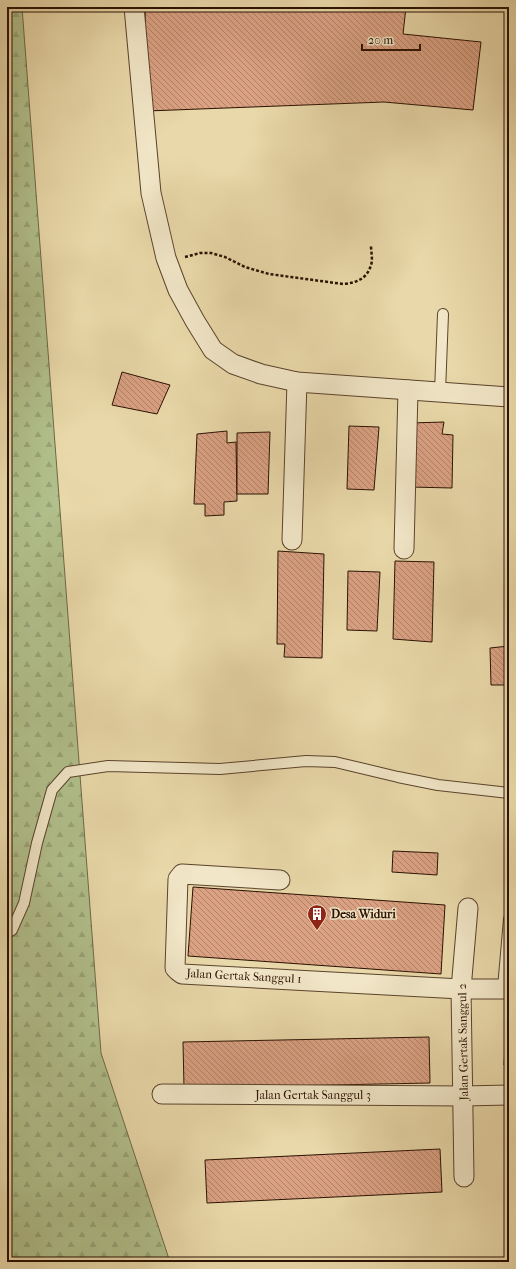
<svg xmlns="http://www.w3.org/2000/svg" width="516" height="1269" viewBox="0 0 516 1269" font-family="'IM FELL French Canon',serif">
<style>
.forest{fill:url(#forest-firs);stroke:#6e6847}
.building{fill:url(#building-back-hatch);stroke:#2b1102}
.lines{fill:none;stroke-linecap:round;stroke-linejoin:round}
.lane-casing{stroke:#5a432c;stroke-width:12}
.street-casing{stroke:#5a432c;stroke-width:21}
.path{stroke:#2b1102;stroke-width:2.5;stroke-dasharray:3 2;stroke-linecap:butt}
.lane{stroke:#f1e6c7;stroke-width:10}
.street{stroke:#f1e6c7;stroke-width:19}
.labels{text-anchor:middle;stroke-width:3;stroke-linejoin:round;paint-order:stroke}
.poi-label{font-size:12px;font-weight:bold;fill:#2b1102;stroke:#f1e6c7;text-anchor:start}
.street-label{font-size:12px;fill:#2b1102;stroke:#f1e6c7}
</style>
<defs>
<pattern id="forest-firs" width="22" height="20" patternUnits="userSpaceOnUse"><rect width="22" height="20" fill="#b1c08c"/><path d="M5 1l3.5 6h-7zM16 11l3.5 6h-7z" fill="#98a477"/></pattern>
<pattern id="building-back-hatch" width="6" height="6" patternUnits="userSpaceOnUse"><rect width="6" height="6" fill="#daa183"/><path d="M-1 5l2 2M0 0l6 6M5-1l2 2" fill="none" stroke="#b18269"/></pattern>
</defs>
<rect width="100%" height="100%" fill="#e9d8a9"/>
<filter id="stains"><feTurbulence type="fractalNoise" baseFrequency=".005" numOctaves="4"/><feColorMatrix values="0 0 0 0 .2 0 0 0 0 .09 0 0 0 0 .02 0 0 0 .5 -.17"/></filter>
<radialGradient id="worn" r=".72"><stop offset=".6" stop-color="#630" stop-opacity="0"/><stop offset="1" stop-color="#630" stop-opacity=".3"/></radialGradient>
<polygon class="forest" points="7,7 22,7 101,1053 170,1262 7,1262"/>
<g class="building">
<polygon points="145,7 406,7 403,34 481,42 473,110 384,102 147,111"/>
<polygon points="122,372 170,385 157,414 112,405"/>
<polygon points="444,422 442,434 453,435 452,488 410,487 410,423"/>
<polygon points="349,426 379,427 374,490 347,489"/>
<polygon points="227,431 227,443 236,442 237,501 224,502 224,515 205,516 205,504 194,504 197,434"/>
<polygon points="270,432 268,494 237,494 237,433"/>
<polygon points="278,551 324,554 322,658 284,657 285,644 277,644"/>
<polygon points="395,561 434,562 432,642 393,639"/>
<polygon points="348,571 380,572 377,631 347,630"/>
<polygon points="509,646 509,685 491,685 490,648"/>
<polygon points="393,851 438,853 437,875 392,872"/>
<polygon points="193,887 445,905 441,974 188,956"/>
<polygon points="507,1013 509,1013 509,1065 504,1065"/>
<polygon points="429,1037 430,1083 184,1088 183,1042"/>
<polygon points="509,1111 509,1163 506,1163"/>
<polygon points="440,1149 442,1192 207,1203 205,1160"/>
</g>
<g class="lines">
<defs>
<g id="lane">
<polyline points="440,392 443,314"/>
<polyline points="7,933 12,930 24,903 37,843 52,790 68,772 108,766 220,769 306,761 335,762 398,777 438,785 509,793"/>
<polyline points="503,988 509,919"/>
</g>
<g id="street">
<polyline points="134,7 151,193 166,258 178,290 195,321 213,350 233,364 261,374 297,382 509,397"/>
<polyline points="292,540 297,382"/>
<polyline points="404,549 408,390"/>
<polyline points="280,880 182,874 178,879 175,968 178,971 182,974 461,989 509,989"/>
<polyline points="162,1094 463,1096 509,1095"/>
<polyline points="464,1177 461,989 468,908"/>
</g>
</defs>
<use href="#lane" class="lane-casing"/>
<use href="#street" class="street-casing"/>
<path class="path" d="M185,257L200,253H211L225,257L245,267L269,274L343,284C356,283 367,279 371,265C373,260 371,251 371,246"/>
<use href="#lane" class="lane"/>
<use href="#street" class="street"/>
</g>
<defs>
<symbol id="building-pin" viewBox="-11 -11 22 30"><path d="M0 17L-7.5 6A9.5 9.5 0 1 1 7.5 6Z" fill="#8f2418" stroke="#f1e6c7"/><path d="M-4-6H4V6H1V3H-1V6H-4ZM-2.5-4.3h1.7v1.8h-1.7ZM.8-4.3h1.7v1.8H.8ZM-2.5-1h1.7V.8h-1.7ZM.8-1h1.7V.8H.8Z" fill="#fff"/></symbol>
</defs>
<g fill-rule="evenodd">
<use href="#building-pin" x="306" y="903" width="22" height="30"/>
</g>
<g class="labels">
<g class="poi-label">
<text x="331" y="918">Desa Widuri</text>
</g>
<g class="street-label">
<text transform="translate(244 976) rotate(3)" y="4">Jalan Gertak Sanggul 1</text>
<text transform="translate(463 1042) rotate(-91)" y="4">Jalan Gertak Sanggul 2</text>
<text x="313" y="1099">Jalan Gertak Sanggul 3</text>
</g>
</g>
<rect width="516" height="1269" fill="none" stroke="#e9d8a9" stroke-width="24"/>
<rect x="8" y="8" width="500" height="1253" fill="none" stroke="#2b1102" stroke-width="2"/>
<rect x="12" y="12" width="492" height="1245" fill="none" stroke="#2b1102"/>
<path d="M362 44v6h58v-6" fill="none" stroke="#2b1102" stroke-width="2"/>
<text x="368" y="44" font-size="12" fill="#2b1102" stroke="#f1e6c7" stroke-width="3" paint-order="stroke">20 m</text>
<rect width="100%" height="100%" filter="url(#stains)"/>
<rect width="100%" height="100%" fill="url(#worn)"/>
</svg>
